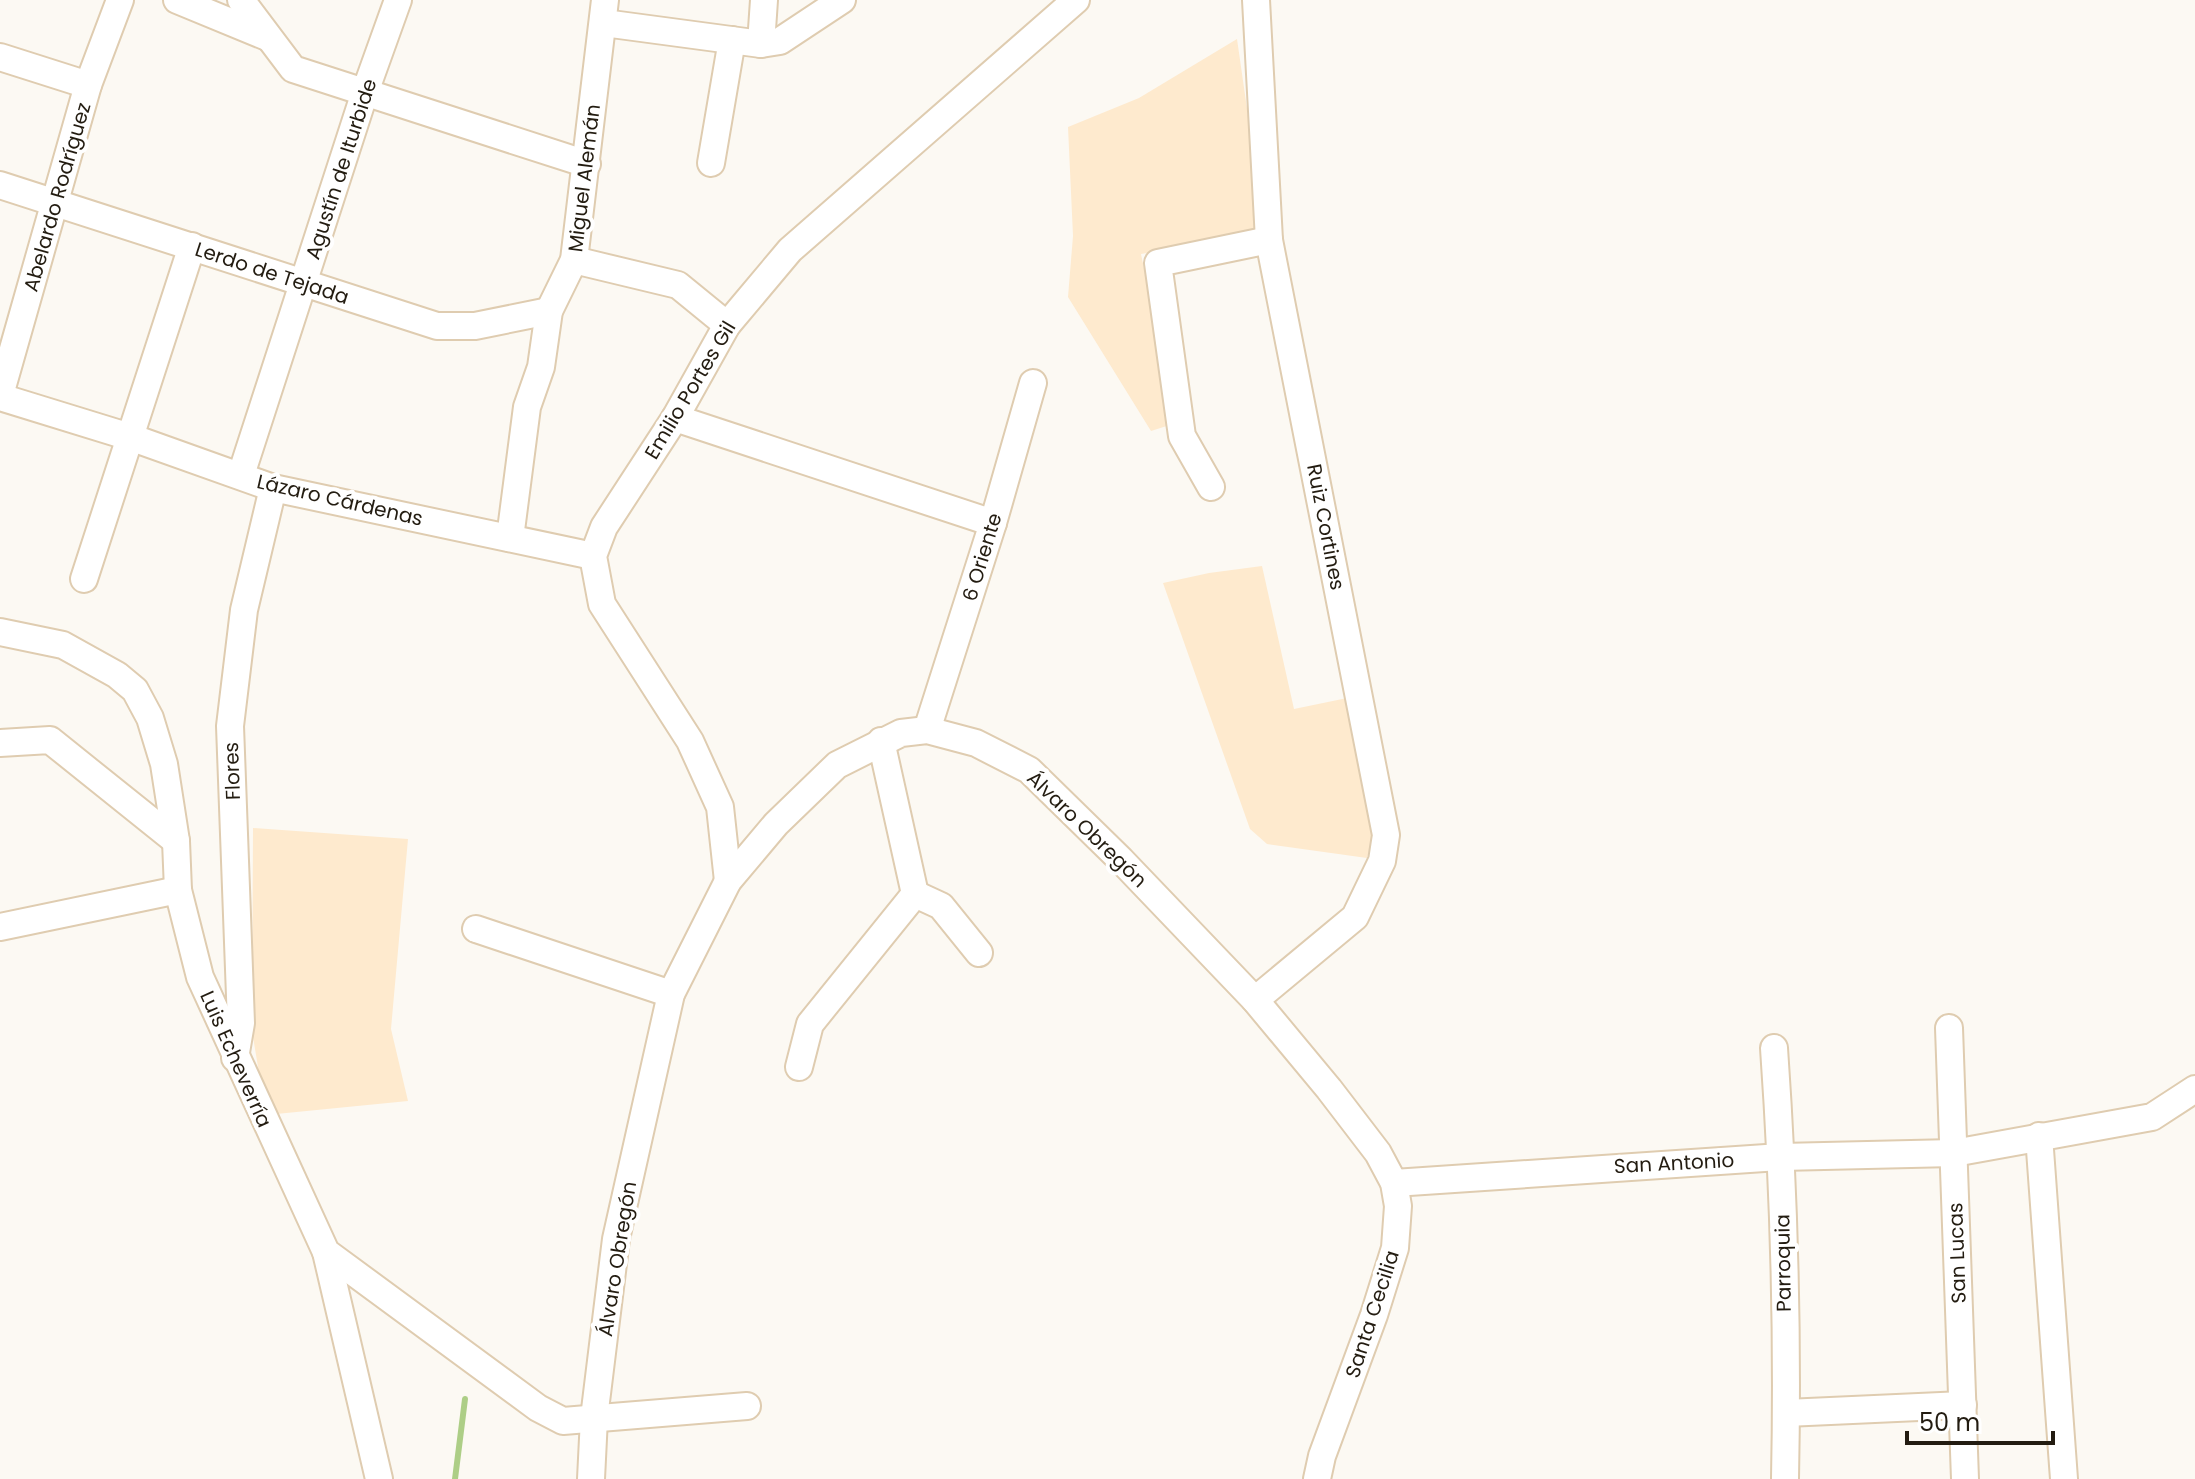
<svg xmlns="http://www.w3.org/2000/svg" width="2195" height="1479" viewBox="0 0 2195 1479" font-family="Poppins,sans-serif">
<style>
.built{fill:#feeace}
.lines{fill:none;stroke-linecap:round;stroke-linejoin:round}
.stream{stroke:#adce86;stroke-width:6}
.minor-casing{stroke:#dfccb0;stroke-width:30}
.minor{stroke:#fff;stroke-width:26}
.labels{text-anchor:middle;stroke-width:8;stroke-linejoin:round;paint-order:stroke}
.street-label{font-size:20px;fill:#231c11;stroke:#fff}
</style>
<rect width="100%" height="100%" fill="#fcf9f3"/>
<g class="built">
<polygon points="1237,39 1265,234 1141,254 1176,423 1151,431 1068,297 1073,236 1068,127 1139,98"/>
<polygon points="1262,566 1294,709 1352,697 1374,834 1367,858 1267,844 1250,829 1163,583 1209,573"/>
<polygon points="253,828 408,839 391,1029 408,1101 266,1115 252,1031"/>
</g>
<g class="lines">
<polyline class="stream" points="455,1479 465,1399"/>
<defs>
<g id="minor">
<polyline points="177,0 267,37"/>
<polyline points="241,0 293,69 587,164"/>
<polyline points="604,23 761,44 780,41 842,0"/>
<polyline points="761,44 764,0"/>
<polyline points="0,57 88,85"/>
<polyline points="711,163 732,40"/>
<polyline points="0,185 437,326 475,326 549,311"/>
<polyline points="574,260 678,285 727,325"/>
<polyline points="0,395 88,85 120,0"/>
<polyline points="0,397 130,437 273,488 593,556"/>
<polyline points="675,418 993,523"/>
<polyline points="241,475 365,92 398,0"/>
<polyline points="1211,487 1182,436 1158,263 1269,240"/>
<polyline points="510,538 527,407 541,367 549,311 574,260 605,0"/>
<polyline points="84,579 192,246"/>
<polyline points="0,632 63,645 117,675 135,690 150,718 164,764 176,841 178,890 200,977 326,1252 538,1408 563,1421 747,1406"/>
<polyline points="927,730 993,523 1033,383"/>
<polyline points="881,741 915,894"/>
<polyline points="0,743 50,740 176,841"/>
<polyline points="728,881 720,807 690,741 602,604 593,556 604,527 675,418 727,325 790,250 1076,0"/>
<polyline points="915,894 941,906 979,953"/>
<polyline points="0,927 178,890"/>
<polyline points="476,929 671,994"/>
<polyline points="1255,1000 1355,917 1382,861 1386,835 1269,240 1256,0"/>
<polyline points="1949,1028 1965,1479"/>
<path d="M1774,1048C1784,1191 1788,1335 1785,1479"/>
<polyline points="235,1058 241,1023 230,726 244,610 273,488"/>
<polyline points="799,1067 810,1024 915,894"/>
<polyline points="2039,1136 2064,1479"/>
<polyline points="1394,1183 1781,1157 1954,1153 2152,1117 2195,1089"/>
<polyline points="326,1252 379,1479"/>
<polyline points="1786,1413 1963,1405"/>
<polyline points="591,1479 594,1418 616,1239 671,994 728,881 776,824 837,765 901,733 927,730 976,743 1029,770 1121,860 1255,1000 1329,1089 1378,1153 1394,1183 1398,1206 1395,1248 1374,1315 1322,1456 1317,1479"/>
</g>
</defs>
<use href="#minor" class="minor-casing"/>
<use href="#minor" class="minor"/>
</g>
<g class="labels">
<g class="street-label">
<text transform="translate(341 169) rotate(-72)" y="7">Agustín de Iturbide</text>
<text transform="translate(584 178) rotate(-83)" y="7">Miguel Alemán</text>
<text transform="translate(57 197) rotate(-74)" y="7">Abelardo Rodríguez</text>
<text transform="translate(272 273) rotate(18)" y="7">Lerdo de Tejada</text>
<text transform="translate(690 390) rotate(-59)" y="7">Emilio Portes Gil</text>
<text transform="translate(340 500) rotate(13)" y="7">Lázaro Cárdenas</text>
<text transform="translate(1326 527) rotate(79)" y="7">Ruiz Cortines</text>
<text transform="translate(982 557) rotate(-73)" y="7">6 Oriente</text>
<text transform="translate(232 771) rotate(-92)" y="7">Flores</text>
<text transform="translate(1087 829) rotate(44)" y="7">Álvaro Obregón</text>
<text transform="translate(236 1059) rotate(66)" y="7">Luis Echeverría</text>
<text transform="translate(1674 1163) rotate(-3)" y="7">San Antonio</text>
<text transform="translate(1957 1253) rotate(-92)" y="7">San Lucas</text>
<text transform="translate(617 1259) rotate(-81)" y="7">Álvaro Obregón</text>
<text transform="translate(1783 1263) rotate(-91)" y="7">Parroquia</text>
<text transform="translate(1372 1314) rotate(-72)" y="7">Santa Cecilia</text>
</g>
</g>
<path d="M1907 1431v12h146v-12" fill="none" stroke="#231c11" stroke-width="4"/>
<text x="1919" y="1431" font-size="24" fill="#231c11" stroke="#ffffff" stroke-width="6" paint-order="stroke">50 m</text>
</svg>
